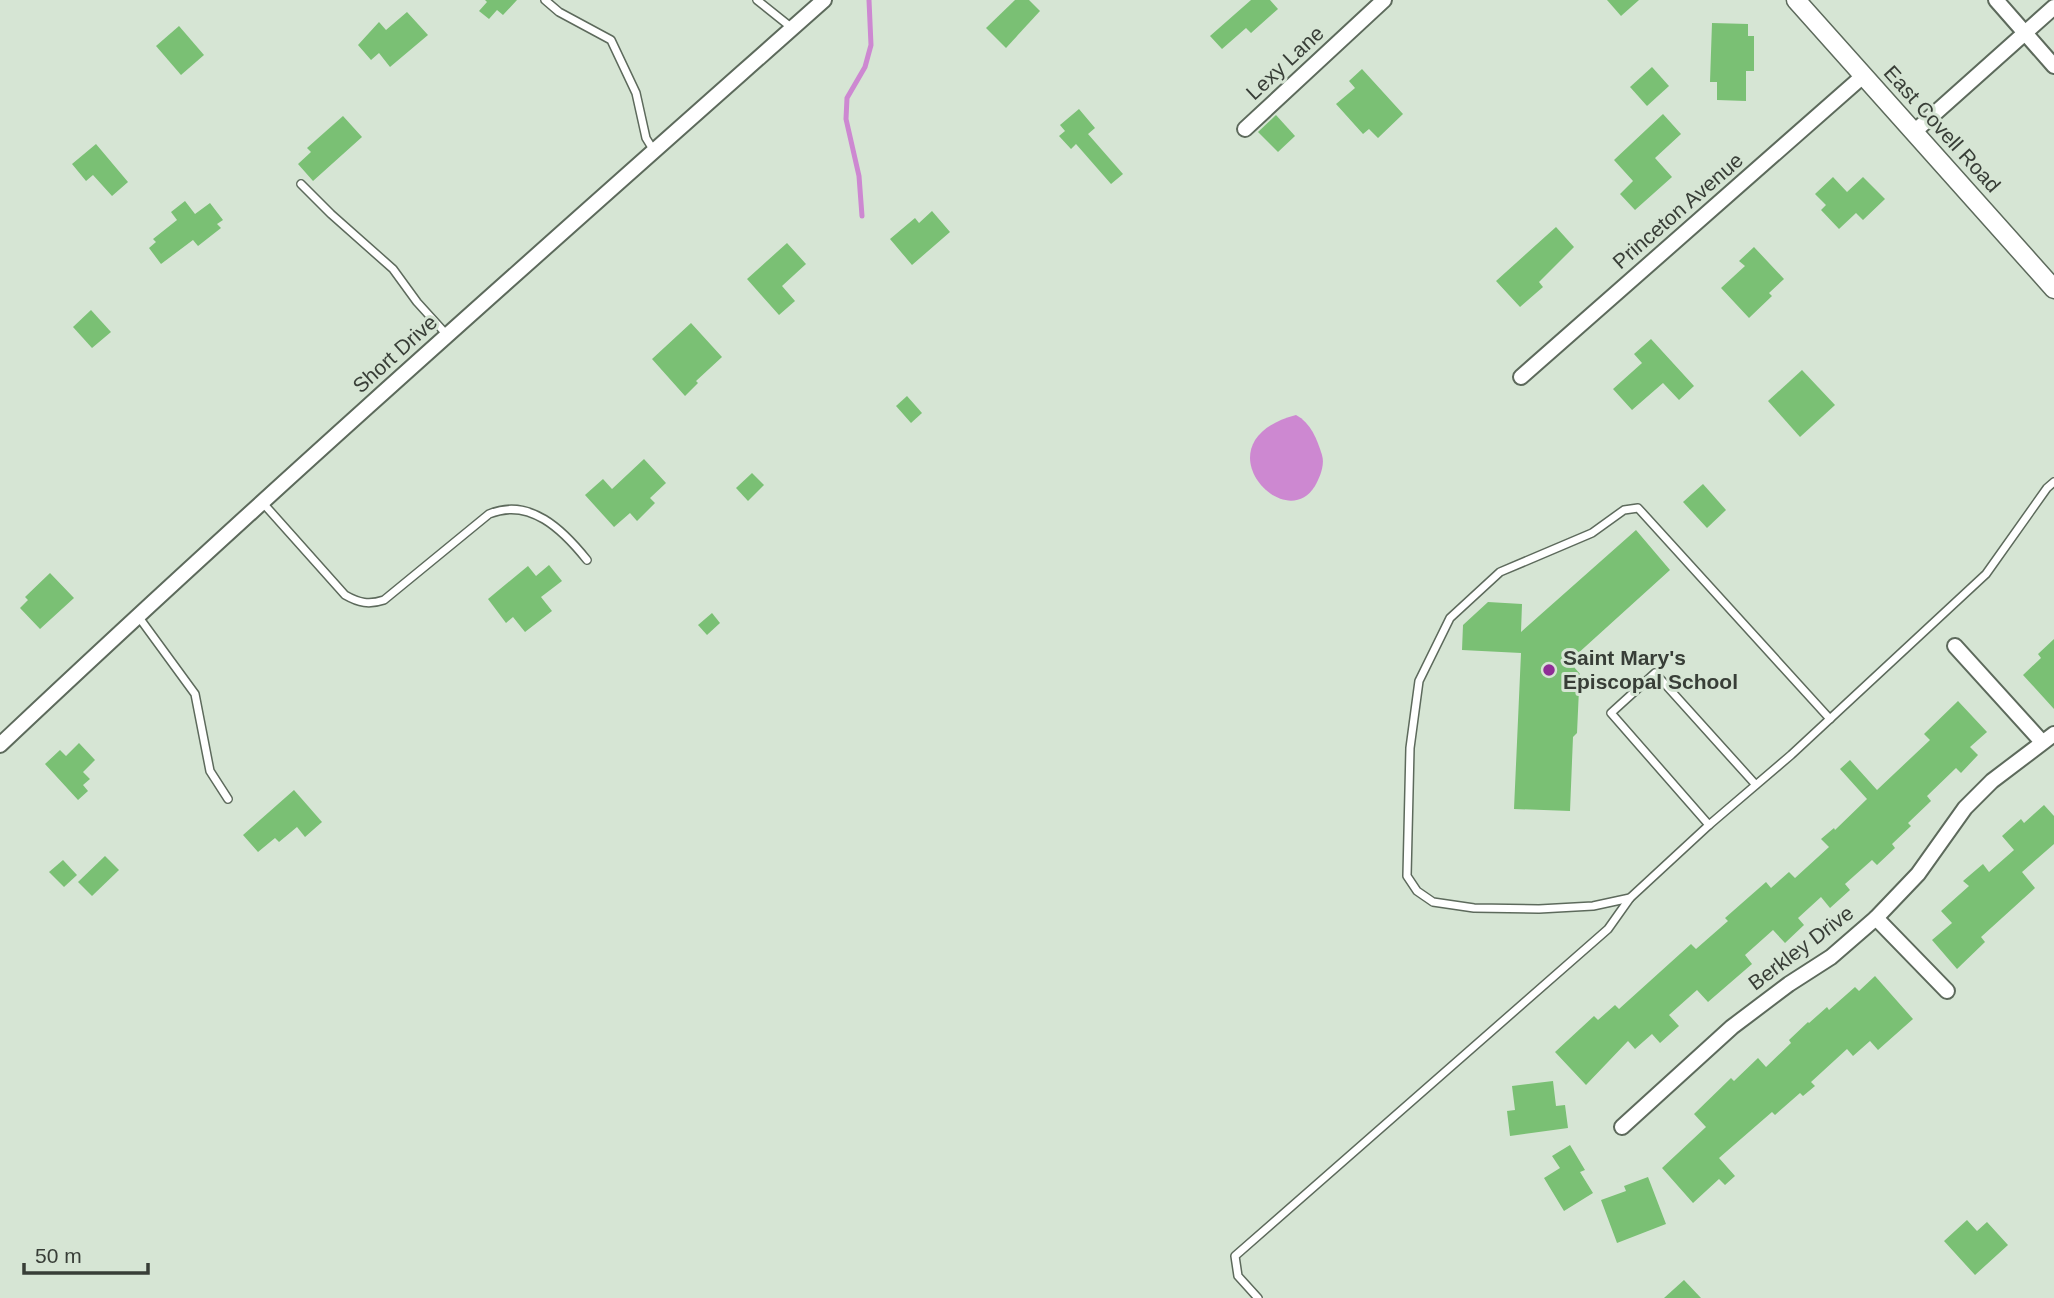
<svg xmlns="http://www.w3.org/2000/svg" width="2054" height="1298" viewBox="0 0 2054 1298" font-family="Arial,sans-serif">
<style>
.water{fill:#cd88d1}
.lines{fill:none;stroke-linecap:round;stroke-linejoin:round}
.stream{stroke:#cd88d1;stroke-width:5}
.building{fill:#7ac074}
.service-casing{stroke:#5d6a5c;stroke-width:10}
.minor-casing{stroke:#5d6a5c;stroke-width:18}
.tertiary-casing{stroke:#5d6a5c;stroke-width:21}
.service{stroke:#fff;stroke-width:7}
.minor{stroke:#fff;stroke-width:14}
.tertiary{stroke:#fff;stroke-width:18}
.poi-dot{fill:#8f2e96;stroke:#d6e5d4;stroke-width:2.5}
.labels{text-anchor:middle;stroke-width:6;stroke-linejoin:round;paint-order:stroke}
.street-label{font-size:21px;fill:#383e37;stroke:#d6e5d4}
.poi-label{font-size:21px;font-weight:bold;fill:#383e37;stroke:#d6e5d4;text-anchor:start}
</style>
<rect width="100%" height="100%" fill="#d6e5d4"/>
<path class="water" d="M1296,415C1311,423 1317,439 1322,455C1325,465 1320,477 1315,486C1284,537 1197,441 1296,415Z"/>
<g class="lines">
<polyline class="stream" points="862,216 859,176 846,119 847,98 865,67 871,45 869,0"/>
</g>
<g class="building">
<polygon points="485,0 517,0 503,15 497,10 489,19 479,11 487,2"/>
<polygon points="1015,0 1029,0 1040,11 1006,48 986,28"/>
<polygon points="1251,0 1270,0 1278,9 1251,33 1246,28 1222,49 1210,36"/>
<polygon points="1607,0 1639,0 1621,16"/>
<polygon points="407,12 428,35 390,67 379,53 371,60 358,45 379,22 386,30"/>
<polygon points="1712,23 1748,24 1748,36 1754,36 1754,71 1746,71 1746,101 1717,100 1717,82 1710,82"/>
<polygon points="179,26 204,55 181,75 156,46"/>
<polygon points="1652,67 1669,86 1647,106 1630,87"/>
<polygon points="1362,69 1403,114 1378,138 1369,129 1363,134 1336,104 1355,88 1349,81"/>
<polygon points="1079,109 1095,128 1088,134 1123,174 1111,184 1076,144 1071,149 1059,136 1065,131 1060,125"/>
<polygon points="1663,114 1681,134 1655,158 1672,177 1635,210 1620,194 1633,181 1614,160"/>
<polygon points="1276,115 1295,136 1278,152 1258,132"/>
<polygon points="343,116 362,137 313,181 298,164 311,152 307,148"/>
<polygon points="96,144 128,182 112,196 93,175 86,181 72,164"/>
<polygon points="1833,177 1847,192 1863,177 1885,199 1863,220 1856,213 1839,229 1821,210 1826,205 1815,194"/>
<polygon points="185,201 195,214 210,203 223,220 217,224 221,228 198,246 193,240 161,264 149,248 156,242 153,239 177,220 171,212"/>
<polygon points="932,211 950,232 912,265 890,239 915,218 919,223"/>
<polygon points="1556,227 1574,247 1539,282 1543,287 1520,307 1496,281"/>
<polygon points="787,243 806,264 782,286 795,301 779,315 747,279"/>
<polygon points="1754,247 1784,279 1769,293 1772,296 1749,318 1721,288 1745,266 1739,261"/>
<polygon points="91,310 111,332 92,348 73,327"/>
<polygon points="691,323 722,357 696,381 698,383 685,396 652,359"/>
<polygon points="1651,339 1694,386 1679,400 1663,383 1632,410 1613,389 1642,363 1634,354"/>
<polygon points="1802,370 1835,405 1800,437 1768,401"/>
<polygon points="907,396 922,413 911,423 896,406"/>
<polygon points="644,459 666,483 650,498 655,503 637,521 630,513 614,527 585,495 603,479 612,489"/>
<polygon points="752,473 764,485 748,501 736,488"/>
<polygon points="1703,484 1726,510 1707,528 1683,502"/>
<polygon points="1636,530 1670,570 1575,656 1574,667 1580,674 1572,681 1579,689 1577,733 1573,737 1570,811 1514,809 1521,653 1462,650 1463,625 1488,602 1522,604 1521,632"/>
<polygon points="549,565 562,581 541,597 552,611 525,632 513,617 506,623 488,599 528,566 536,576"/>
<polygon points="50,573 74,598 40,629 20,608 28,600 25,597"/>
<polygon points="712,613 720,623 707,635 698,625"/>
<polygon points="2054,639 2054,709 2023,675 2041,658 2038,654"/>
<polygon points="1958,701 1987,732 1970,747 1978,755 1961,773 1956,768 1927,796 1931,801 1908,823 1911,826 1892,844 1895,848 1877,865 1872,860 1845,884 1850,890 1830,908 1821,897 1798,918 1804,925 1785,943 1773,930 1745,955 1752,964 1708,1002 1697,990 1669,1015 1679,1026 1660,1043 1652,1034 1635,1049 1628,1041 1586,1085 1555,1052 1594,1016 1598,1020 1615,1005 1619,1009 1691,944 1696,949 1728,921 1725,918 1766,882 1771,888 1789,872 1795,878 1829,847 1821,839 1834,828 1835,830 1867,799 1840,769 1850,760 1877,790 1930,740 1924,734"/>
<polygon points="79,743 95,760 83,772 90,779 83,785 88,791 78,800 45,764 60,750 66,756"/>
<polygon points="294,790 322,822 305,837 297,827 279,842 275,838 258,852 243,835"/>
<polygon points="2044,805 2054,816 2054,844 2022,872 2035,888 1981,937 1985,942 1957,969 1932,940 1952,923 1941,911 1969,886 1963,881 1983,864 1989,872 2014,850 2002,836 2021,819 2024,823"/>
<polygon points="105,856 119,870 92,896 78,882"/>
<polygon points="63,860 77,875 64,887 49,872"/>
<polygon points="1875,976 1913,1019 1878,1050 1870,1041 1853,1056 1847,1049 1811,1082 1815,1086 1803,1096 1800,1093 1775,1115 1772,1112 1719,1158 1735,1176 1725,1185 1719,1179 1693,1203 1662,1168 1706,1127 1694,1114 1731,1078 1734,1081 1758,1058 1766,1067 1791,1043 1789,1040 1808,1022 1809,1023 1827,1007 1829,1010 1855,987 1859,991"/>
<polygon points="1553,1081 1556,1106 1565,1105 1568,1128 1510,1136 1507,1111 1515,1110 1512,1086"/>
<polygon points="1570,1145 1585,1170 1580,1172 1593,1193 1564,1211 1544,1178 1560,1168 1552,1156"/>
<polygon points="1648,1177 1666,1224 1617,1243 1601,1200 1626,1191 1624,1186"/>
<polygon points="1967,1220 1977,1231 1987,1222 2008,1245 1975,1275 1944,1241"/>
<polygon points="1684,1280 1701,1298 1664,1298"/>
</g>
<g class="lines">
<defs>
<g id="service">
<polyline points="545,0 559,12 611,40 636,93 646,138 654,151"/>
<polyline points="757,0 792,28"/>
<polyline points="301,184 331,214 393,269 417,302 447,335"/>
<path d="M262,502L345,595C359,603 369,605 384,600L489,514C530,497 563,530 587,560"/>
<polyline points="138,616 195,694 210,771 228,799"/>
<polyline points="1756,785 1655,673 1611,713 1709,825 1791,755 1986,574 2047,488 2054,482"/>
<polyline points="1709,825 1630,898 1593,906 1539,909 1474,908 1433,902 1417,891 1407,876 1410,748 1419,681 1450,618 1500,572 1592,533 1624,510 1638,508 1830,719"/>
<polyline points="1258,1298 1238,1276 1235,1256 1608,929 1630,898"/>
</g>
<g id="minor">
<polyline points="1996,0 2054,66"/>
<polyline points="1245,129 1384,0"/>
<polyline points="1914,132 2054,7"/>
<polyline points="1521,377 1863,76"/>
<polyline points="1955,646 2042,742"/>
<path d="M0,745C269,491 547,246 824,0"/>
<polyline points="1876,918 1947,991"/>
<polyline points="1622,1127 1732,1027 1789,984 1831,957 1876,918 1918,874 1965,808 1992,781 2054,734"/>
</g>
<polyline id="tertiary" points="1796,0 2054,289"/>
</defs>
<use href="#service" class="service-casing"/>
<use href="#minor" class="minor-casing"/>
<use href="#tertiary" class="tertiary-casing"/>
<use href="#service" class="service"/>
<use href="#minor" class="minor"/>
<use href="#tertiary" class="tertiary"/>
</g>
<circle class="poi-dot" cx="1549" cy="670" r="7"/>
<g class="labels">
<g class="street-label">
<text transform="translate(1285 63) rotate(-43)" y="7">Lexy Lane</text>
<text transform="translate(1942 129) rotate(48)" y="7">East Covell Road</text>
<text transform="translate(1678 211) rotate(-41)" y="7">Princeton Avenue</text>
<text transform="translate(395 354) rotate(-42)" y="7">Short Drive</text>
<text transform="translate(1801 948) rotate(-37)" y="7">Berkley Drive</text>
</g>
<g class="poi-label">
<text x="1563" y="665">Saint Mary's<tspan x="1563" dy="24">Episcopal School</tspan></text>
</g>
</g>
<path d="M24 1263v10h124v-10" fill="none" stroke="#383e37" stroke-width="3.5"/>
<text x="35" y="1263" font-size="21" fill="#383e37" stroke="#d6e5d4" stroke-width="5" paint-order="stroke">50 m</text>
</svg>
